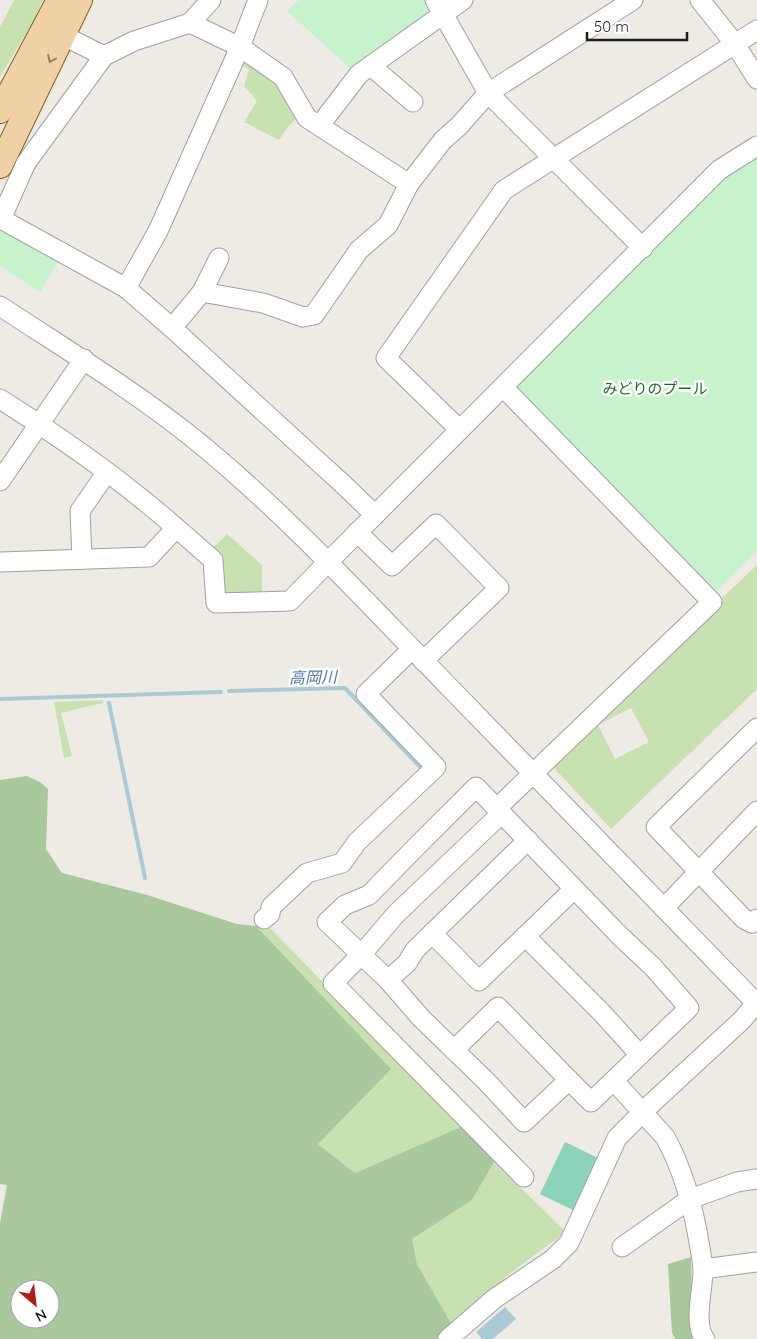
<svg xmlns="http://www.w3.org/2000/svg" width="757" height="1339" viewBox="0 0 757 1339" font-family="Quicksand,'Noto Sans JP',sans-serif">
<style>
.grass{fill:#c7e2b0;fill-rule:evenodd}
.forest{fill:#a9c89e;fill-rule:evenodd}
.park{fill:#c6f3cb}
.pitch{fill:#8bd3b9}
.water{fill:#aacbd6}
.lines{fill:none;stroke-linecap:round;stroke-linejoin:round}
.stream{stroke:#aacbd6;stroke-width:4}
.minor-casing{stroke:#a1a1a1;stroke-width:21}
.major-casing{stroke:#866211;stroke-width:26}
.minor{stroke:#fff;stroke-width:19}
.major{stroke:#f1d2a6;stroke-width:24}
.oneway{stroke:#928168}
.labels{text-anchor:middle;stroke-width:5;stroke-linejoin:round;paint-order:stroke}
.park-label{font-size:15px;fill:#186f21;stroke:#fff}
.water-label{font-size:16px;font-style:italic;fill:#5579a2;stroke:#fff}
</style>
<rect width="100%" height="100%" fill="#edebe4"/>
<g class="grass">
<polygon points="14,0 43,0 34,20 0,77 0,27"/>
<polygon points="240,59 275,78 299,116 287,128 279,140 244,122 257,101 244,86 249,69 238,64"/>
<polygon points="227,534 262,565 262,596 230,597 220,589 212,549"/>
<path d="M757,565V689L611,829L556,770L554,765L638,686L722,604L720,600ZM631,708L649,742L615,759L598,725Z"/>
<polygon points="103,700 103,703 61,713 72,756 64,758 54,702"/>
<polygon points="267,925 463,1126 355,1173 318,1144 256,926"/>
<polygon points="494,1162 566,1232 517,1268 451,1323 417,1264 412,1239 472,1200"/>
</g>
<g class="forest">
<path d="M27,776L40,782L48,789L46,849L62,873L147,895L237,924L256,926L391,1069L318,1144L355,1173L463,1126L494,1162L472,1200L412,1239L417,1264L451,1323L437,1339H0V1223L7,1185L0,1184V780ZM20,1289H50V1319H20Z"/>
<polygon points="691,1257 693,1339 675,1339 672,1333 668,1264"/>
</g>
<g class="park">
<polygon points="299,0 432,0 437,8 353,71 287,11"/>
<polygon points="757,154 757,551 713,595 514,390 515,385 727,173"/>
<polygon points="0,225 59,260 40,292 0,266"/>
</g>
<polygon class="pitch" points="565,1142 598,1158 573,1210 540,1194"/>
<polygon class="water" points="505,1307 516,1319 493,1339 482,1339 476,1332"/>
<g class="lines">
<g class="stream">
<polyline points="229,691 345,688 423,770"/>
<polyline points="0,699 221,692"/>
<polyline points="109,703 145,878"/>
</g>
<defs>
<g id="minor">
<polyline points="211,0 190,23 134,41 104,56 26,163 1,219 126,288 172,328 345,486 375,515"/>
<polyline points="435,0 488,93 643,248"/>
<polyline points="700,0 735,44 757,79"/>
<polyline points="190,23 240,47 283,77 307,118 409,184 443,140 459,126 488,93 633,0"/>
<polyline points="62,35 104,56"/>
<polyline points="371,66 413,102"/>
<polyline points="320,125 359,74 463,0"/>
<polyline points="126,288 158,231 240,47 258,0"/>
<polyline points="202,292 219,258"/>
<path d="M0,306C65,349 132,389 193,438C287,514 369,605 453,691C554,796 656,899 757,1004"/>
<polyline points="172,328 202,292 263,303 303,317 314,315 359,250 388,225 409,184"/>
<path d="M0,399C49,430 98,463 143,500C167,519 190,540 213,560L216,603L290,601L328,562L719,170L757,146"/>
<polyline points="460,430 386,358 504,190 757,30"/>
<polyline points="0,481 84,359"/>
<polyline points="357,532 392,566 436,524 499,588 423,661"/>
<polyline points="82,559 80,511 107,472"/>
<polyline points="0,562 149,557 176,528"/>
<polyline points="757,728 656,827 744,919 752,923 757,919"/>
<polygon points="476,787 620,936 653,967 689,1008 591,1102 569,1080 524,1122 487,1082 421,1018 388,980 327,922 345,905 369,895 416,847"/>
<polyline points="497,808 712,602 503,387"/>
<polyline points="502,813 396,914 361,955 333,983 524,1177"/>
<polyline points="664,908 757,811"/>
<polyline points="264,919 270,914 271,907 307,873 342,863 357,842 436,767 366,694 412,649"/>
<polyline points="432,933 479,981 574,889"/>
<polyline points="525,936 602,1013 640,1055"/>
<polyline points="388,980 407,963 415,950 528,840"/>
<polyline points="454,1050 498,1007 569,1080"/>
<path d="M614,1081L665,1137C684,1171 694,1210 700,1248C701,1255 703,1263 703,1271C703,1288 693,1325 705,1339"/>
<polyline points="622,1247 690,1199 737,1182 757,1179"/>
<polyline points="703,1269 757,1262"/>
<polyline points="448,1339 494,1299 553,1259 569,1243 617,1138 652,1103 742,1020 757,1002"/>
</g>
<g id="major">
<polyline points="0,111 59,0"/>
<polyline points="0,166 80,0"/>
</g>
</defs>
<use href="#minor" class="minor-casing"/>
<use href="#major" class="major-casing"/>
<use href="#minor" class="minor"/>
<use href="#major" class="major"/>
</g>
<defs><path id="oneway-chevron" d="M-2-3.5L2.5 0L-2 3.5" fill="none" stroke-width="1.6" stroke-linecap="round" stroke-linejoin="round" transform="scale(1.25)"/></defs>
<use class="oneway" href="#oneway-chevron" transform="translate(51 59) rotate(115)"/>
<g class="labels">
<g class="park-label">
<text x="655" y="394">みどりのプール</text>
</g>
<g class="water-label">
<text transform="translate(313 677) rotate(-1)" y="6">高岡川</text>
</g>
</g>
<g transform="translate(35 1304) rotate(152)"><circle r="24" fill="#ffffff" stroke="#a5a5a5"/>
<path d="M0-4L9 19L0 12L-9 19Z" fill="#b41b17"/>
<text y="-8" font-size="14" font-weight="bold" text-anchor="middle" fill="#1d1d1d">N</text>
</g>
<path d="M587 32v8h100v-8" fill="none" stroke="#1d1d1d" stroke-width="2.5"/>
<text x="594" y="32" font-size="15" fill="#1d1d1d" stroke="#ffffff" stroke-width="4" paint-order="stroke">50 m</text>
</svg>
